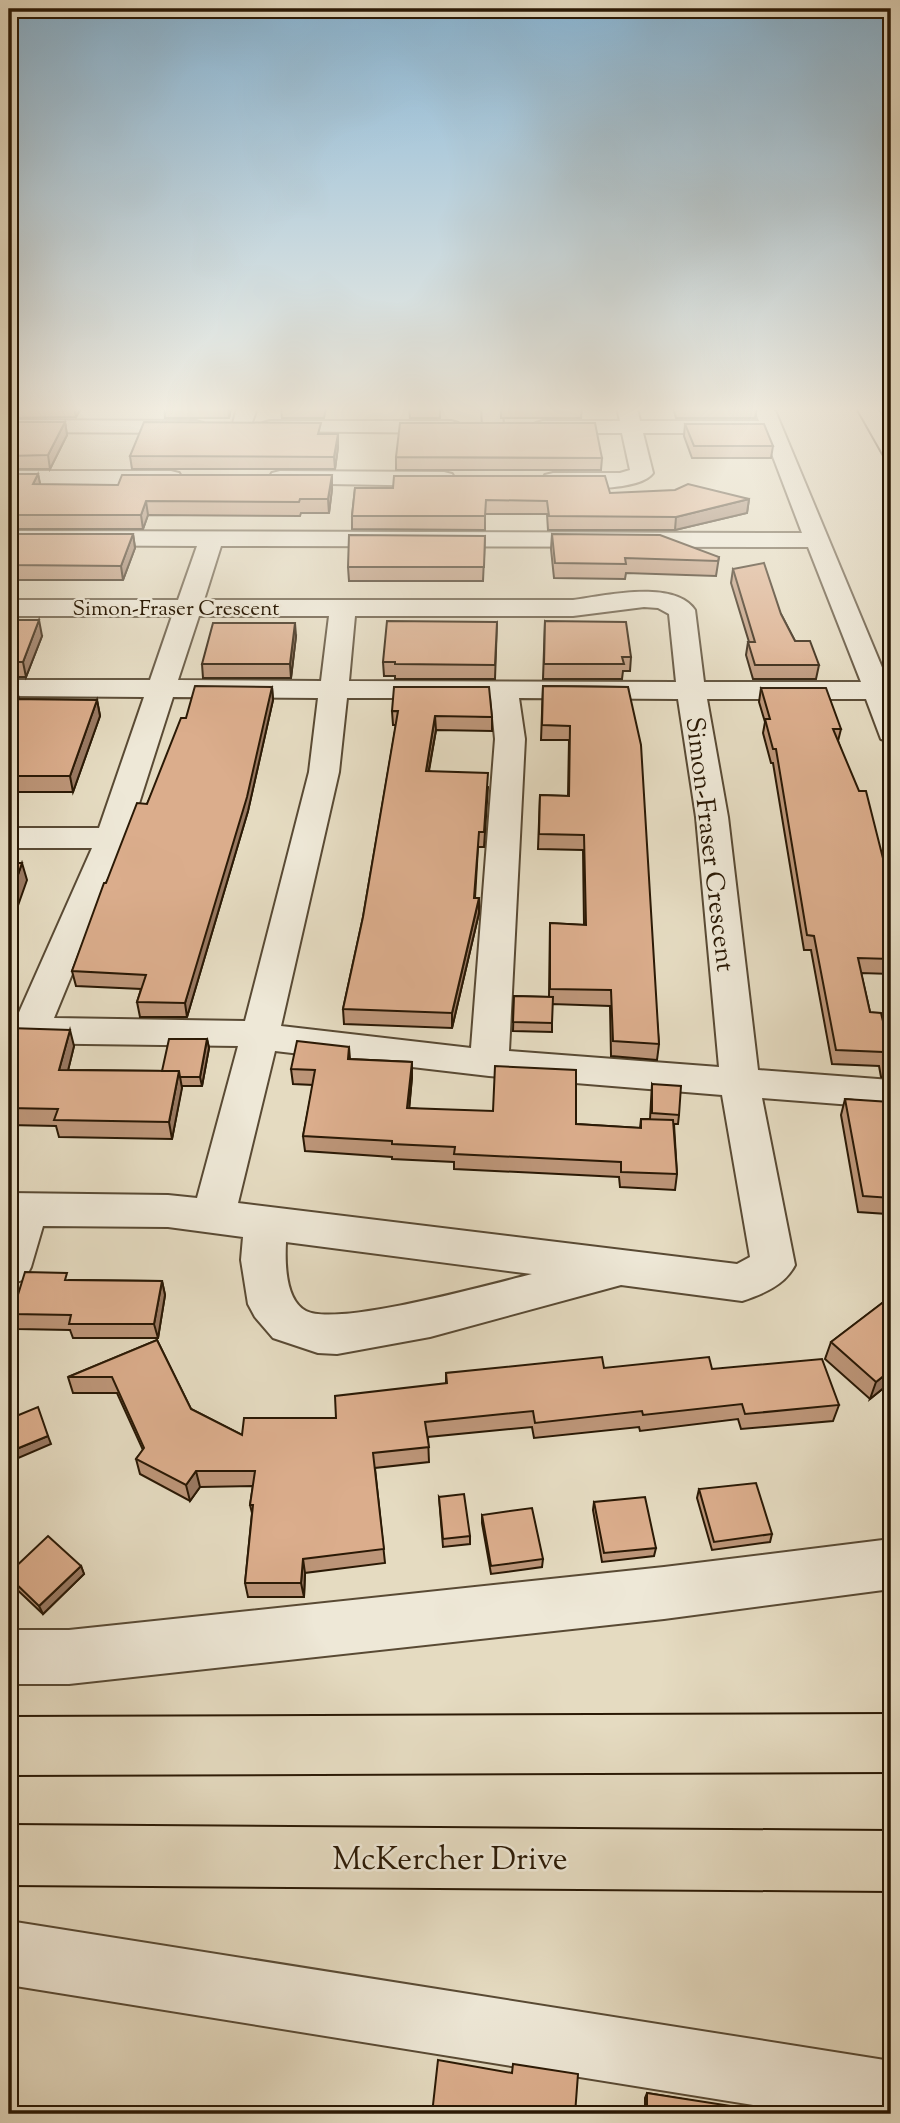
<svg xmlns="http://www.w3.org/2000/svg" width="900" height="2123" viewBox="0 0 900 2123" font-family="'Sorts Mill Goudy',serif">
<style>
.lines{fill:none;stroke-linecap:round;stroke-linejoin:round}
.minor-casing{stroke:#594a34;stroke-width:4}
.major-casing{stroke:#2a1905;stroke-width:4}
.highway-casing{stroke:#2a1905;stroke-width:4}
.minor{fill:#eee8d7;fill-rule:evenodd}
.major{fill:#e5dbc1;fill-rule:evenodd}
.highway{fill:#e5dbc1;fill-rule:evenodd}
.wall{fill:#bc9578;stroke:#2a1905;stroke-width:2}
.shaded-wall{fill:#997962;stroke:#2a1905;stroke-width:2}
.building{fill:#dbad8c;stroke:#2a1905;stroke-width:2}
.labels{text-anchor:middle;stroke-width:5;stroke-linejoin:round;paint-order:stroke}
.far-street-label{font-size:21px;fill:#2a1905;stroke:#eee8d7}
.street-label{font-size:26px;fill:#2a1905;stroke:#eee8d7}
.near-street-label{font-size:32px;fill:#2a1905;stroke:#eee8d7}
</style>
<rect width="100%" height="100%" fill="#e5dbc1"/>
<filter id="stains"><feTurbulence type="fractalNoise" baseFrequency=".00286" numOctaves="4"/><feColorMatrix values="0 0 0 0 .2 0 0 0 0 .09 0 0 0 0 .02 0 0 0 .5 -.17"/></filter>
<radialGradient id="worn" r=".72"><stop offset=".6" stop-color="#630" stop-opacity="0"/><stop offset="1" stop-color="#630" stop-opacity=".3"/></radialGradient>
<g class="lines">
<defs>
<g id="minor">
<polygon points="237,408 257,408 249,431 235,431 232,427"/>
<polygon points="482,408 502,408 503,427 500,431 486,431 483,427"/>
<path d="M617,408H637L640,421H759L754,408H774L891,689V742L881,739L866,699H707L728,817L758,1070L891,1080V1108L762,1098L795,1265C785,1285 763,1294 742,1301L621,1285L430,1337L337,1354L318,1353L273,1338L255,1317L248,1304L241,1260L243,1237L168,1227L43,1226L31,1267L25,1279L9,1285V1193L168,1195L197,1198L238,1046L9,1043V1017H17L92,848H9V828H99L144,697L9,696V680H150L172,616H9V600H178L197,546L9,545V531L802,533L764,433H643L653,473C640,492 566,490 545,485L542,480L545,475L553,473H620L630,470L622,433H543L536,431L533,427L536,423L543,421H620ZM221,546L808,547L861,682H704L695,610C674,579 604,596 573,600H204ZM644,607L658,608L669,614L676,682L349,681L355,616H573ZM199,616H329L321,681L178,680ZM173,697L318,698L309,772L245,1021L54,1018L128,838ZM347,698H491L495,739L471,1048L281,1026L339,772ZM519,698L678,699L696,817L719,1067L509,1051L525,739ZM275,1051L489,1076L722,1095L750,1257L737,1264L238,1203ZM286,1242L532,1274C492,1284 337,1327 306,1311C285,1300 285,1263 286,1242Z"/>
<polygon points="9,420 196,421 203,423 206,427 203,431 196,433 9,432"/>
<polygon points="270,421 451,421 458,423 461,427 458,431 451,433 263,431 260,427 263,423"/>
<polygon points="9,471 171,471 179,473 182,478 179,483 171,485 9,485"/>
<polygon points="280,471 444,472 452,474 455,479 452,484 444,486 272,483 269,478 272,473"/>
<polygon points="891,1539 891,1589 664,1619 69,1684 9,1684 9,1630 69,1630 664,1567"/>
<polygon points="9,1921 891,2061 891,2114 809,2114 9,1985"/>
</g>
<g id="major">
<polygon points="891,1714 891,1772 9,1775 9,1717"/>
<polygon points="9,1825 891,1831 891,1891 9,1885"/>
</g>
<g id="highway">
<polygon points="857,408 877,408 891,431 891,455 883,454"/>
<polygon points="891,1711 891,1769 882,1772 862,1763 853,1743 862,1723"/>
</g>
</defs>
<use href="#minor" class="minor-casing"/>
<use href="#major" class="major-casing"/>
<use href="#highway" class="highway-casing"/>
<use href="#minor" class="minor"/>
<use href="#major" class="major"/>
<use href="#highway" class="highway"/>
</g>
<g class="wall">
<polygon points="9,408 81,408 76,417 9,418"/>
<polygon points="164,408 231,408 229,418 165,418"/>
<polygon points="281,408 326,408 324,418 282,418"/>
<polygon points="409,408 440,408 440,418 410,418"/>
<polygon points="501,408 582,408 581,418 501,418"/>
<polygon points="673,408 757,408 755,418 676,418"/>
<polygon points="9,422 65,422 67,435 50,469 9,469"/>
<polygon points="685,424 773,446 771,458 692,458 684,436"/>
<polygon points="321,434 338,447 335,469 132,469 130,456"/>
<polygon points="396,457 602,458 601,470 396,470"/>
<polygon points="9,474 38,474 40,485 332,489 329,513 301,513 300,516 148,515 143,529 9,529"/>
<polygon points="355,488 610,493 749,499 747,513 675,530 548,530 547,514 485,514 485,530 352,529 352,516"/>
<polygon points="9,534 133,534 135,548 123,580 9,580"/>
<polygon points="552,534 719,557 716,576 626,573 625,579 554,578 551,549"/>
<polygon points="485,536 483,581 349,581 348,567"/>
<polygon points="733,569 781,614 795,641 819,665 816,679 753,679 746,655 748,642 749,642 731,583"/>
<polygon points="9,620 42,636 26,677 9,677"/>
<polygon points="545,621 631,657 630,671 623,671 622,679 543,679"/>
<polygon points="497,622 495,679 395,679 395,676 384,676 383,662"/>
<polygon points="296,636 291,678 203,678 202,664"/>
<polygon points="9,682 15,683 18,699 97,700 100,716 73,792 9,792"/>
<polygon points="543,686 628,687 659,1044 657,1060 611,1056 610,1006 552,1004 552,1032 513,1031 514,996 549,997 550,923 584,925 583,850 538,849 540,795 568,796 569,740 541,740"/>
<polygon points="272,687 273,700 248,811 187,1017 140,1017 137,1002 141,989 76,986 72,971 106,883 147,804 186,718"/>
<polygon points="761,688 841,729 838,741 891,890 891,974 861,973 870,1012 888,1042 891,1043 891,1079 881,1077 879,1066 832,1064 811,950 804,950 773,763 771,763 763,733 765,722 759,702"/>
<polygon points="392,711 492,717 492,731 436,730 429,771 488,787 484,847 478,847 475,898 479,913 452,1028 344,1024 343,1009 363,917 396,725 393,725"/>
<polygon points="9,1028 74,1046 68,1070 162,1071 207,1039 209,1048 202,1086 182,1086 172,1139 59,1137 56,1126 9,1125"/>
<polygon points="349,1047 350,1059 412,1062 412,1077 409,1108 576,1124 640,1128 641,1119 650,1119 652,1084 679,1115 678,1124 674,1124 677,1174 675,1190 620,1187 619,1177 454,1169 454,1162 392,1159 392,1157 305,1151 303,1136 313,1085 293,1084 291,1069"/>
<polygon points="845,1099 891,1104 891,1101 891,1382 870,1399 825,1359 831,1342 889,1298 887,1214 858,1212 841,1115"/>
<polygon points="69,1280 162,1281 165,1295 158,1338 73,1338 70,1330 17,1329 12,1314"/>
<polygon points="157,1340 191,1409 242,1435 336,1418 446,1384 446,1373 604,1368 712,1369 839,1405 833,1421 741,1429 738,1419 640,1431 639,1427 534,1438 532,1427 428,1437 429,1462 375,1468 385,1563 305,1573 304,1597 248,1597 245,1583 252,1513 250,1505 253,1486 200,1487 190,1501 140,1474 136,1459 143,1450 117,1393 73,1393 68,1377"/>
<polygon points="699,1489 772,1534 770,1542 712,1550 697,1498"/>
<polygon points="439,1497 470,1536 470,1544 443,1547"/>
<polygon points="594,1502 656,1548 654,1556 602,1562 593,1510"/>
<polygon points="482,1515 543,1559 542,1567 491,1574 482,1523"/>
<polygon points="81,1566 84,1574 43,1614 10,1583 9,1580 9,1573"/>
<polygon points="647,2093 771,2114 645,2114 645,2098"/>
</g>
<g class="shaded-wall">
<polygon points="74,408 81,408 76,417"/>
<polygon points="228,408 231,408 229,418"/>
<polygon points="65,422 67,435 50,469 48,455"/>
<polygon points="338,434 338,447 335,469 334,457"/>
<polygon points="38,474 41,488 33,484"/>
<polygon points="332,475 332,489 329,513 328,499"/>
<polygon points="749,499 747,513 675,530 676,517"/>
<polygon points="146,501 148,515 143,529 141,515"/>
<polygon points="133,534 135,548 123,580 121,566"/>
<polygon points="39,620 42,636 26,677 23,662"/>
<polygon points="295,623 296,636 291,678 290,664"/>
<polygon points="15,683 19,699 12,715 9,699"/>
<polygon points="272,687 273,700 248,811 187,1017 185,1003"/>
<polygon points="97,700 100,716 73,792 70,776"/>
<polygon points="435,716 436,730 426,785 426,771"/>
<polygon points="22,863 27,880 9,931 9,901"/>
<polygon points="479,898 479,913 452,1028 452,1013"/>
<polygon points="70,1030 74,1046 64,1087 59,1070"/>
<polygon points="207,1039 209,1048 202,1086 200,1077"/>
<polygon points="412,1062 412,1077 408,1123 407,1108"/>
<polygon points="179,1071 182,1088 172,1139 169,1122"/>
<polygon points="162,1281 165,1295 158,1338 154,1324"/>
<polygon points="891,1370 891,1382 870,1399 876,1382"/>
<polygon points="48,1436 51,1444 9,1462 9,1452"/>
<polygon points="196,1471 200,1487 190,1501 186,1485"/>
<polygon points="303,1559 305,1573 304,1597 301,1583"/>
<polygon points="81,1566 84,1574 43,1614 39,1606"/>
</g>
<g class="building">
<polygon points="9,422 65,422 48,455 9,456"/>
<polygon points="144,422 321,423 318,434 338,434 334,457 130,456"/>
<polygon points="400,423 595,423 602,458 396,457"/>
<polygon points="685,424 764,424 773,446 694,446"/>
<polygon points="9,474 38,474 33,484 118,485 122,475 332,475 328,499 300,499 299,502 146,501 141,515 9,515"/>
<polygon points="394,476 605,476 610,493 675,490 688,484 749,499 676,517 549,516 547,501 486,500 485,516 352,516 355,488 393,488"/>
<polygon points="9,534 133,534 121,566 9,565"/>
<polygon points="552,534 660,535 719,557 718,561 625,558 626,564 555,563"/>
<polygon points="349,535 485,536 484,567 348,567"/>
<polygon points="764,563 781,614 795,641 810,641 819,665 755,665 748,642 755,642 733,569"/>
<polygon points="9,620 39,620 23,662 9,662"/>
<polygon points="387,621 497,622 495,665 395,664 395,662 383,662"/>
<polygon points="545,621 626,622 631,657 622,657 624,664 544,664"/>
<polygon points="213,623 295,623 290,664 202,664"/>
<polygon points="9,682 15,683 9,699"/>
<polygon points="195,686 272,687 247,797 185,1003 137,1002 146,975 72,971 104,883 106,883 137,803 147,804 181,718 186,718"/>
<polygon points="543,686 628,687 641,745 659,1044 613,1041 611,990 550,989 550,923 586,925 584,835 539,834 540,795 569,796 570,726 542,725"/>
<polygon points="394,687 489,687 492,717 435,716 426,771 488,773 484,832 479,832 474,898 479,898 452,1013 343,1009 363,917 398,711 392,711"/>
<polygon points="761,688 826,688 841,729 833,729 859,791 866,791 891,890 891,959 858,958 870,1012 881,1013 888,1042 891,1043 891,1063 886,1062 883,1052 836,1050 814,936 807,935 776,749 773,749 765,719 770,719"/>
<polygon points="9,699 97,700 70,776 9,776"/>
<polygon points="9,863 22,863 9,901"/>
<polygon points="514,996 553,997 552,1023 513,1022"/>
<polygon points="9,1028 70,1030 59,1070 179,1071 169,1122 54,1120 58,1109 9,1108"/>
<polygon points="169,1039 207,1039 200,1077 180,1077 179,1071 162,1071"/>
<polygon points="297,1041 349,1047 348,1059 412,1062 407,1108 493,1111 495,1066 576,1070 576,1124 641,1128 641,1119 673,1120 677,1174 621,1172 621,1162 454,1154 455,1147 392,1144 392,1141 303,1136 315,1070 291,1069"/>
<polygon points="652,1084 681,1086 679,1115 652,1113"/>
<polygon points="845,1099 890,1102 891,1108 891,1198 863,1196"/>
<polygon points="25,1272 67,1273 65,1280 162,1281 154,1324 69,1324 71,1315 12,1314"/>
<polygon points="890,1297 891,1370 876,1382 831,1342"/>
<polygon points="157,1340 191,1409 242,1435 244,1418 336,1418 335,1396 447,1383 446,1373 602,1357 604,1368 709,1357 712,1369 822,1359 839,1405 745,1414 742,1404 643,1415 642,1411 535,1423 533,1411 425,1422 429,1447 373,1453 384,1549 303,1559 301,1583 245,1583 253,1505 250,1505 255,1471 196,1471 186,1485 136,1459 144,1448 112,1377 68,1377"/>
<polygon points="38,1407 48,1436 9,1452 9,1419"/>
<polygon points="756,1483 772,1534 714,1542 699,1489"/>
<polygon points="464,1494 470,1536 443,1539 439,1497"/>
<polygon points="645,1497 656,1548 604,1553 594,1502"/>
<polygon points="532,1508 543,1559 491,1566 482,1515"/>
<polygon points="48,1536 81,1566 39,1606 9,1577 9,1573"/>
<polygon points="438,2060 512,2073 513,2064 578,2074 575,2114 432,2114"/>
<polygon points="647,2093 737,2107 771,2114 647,2114"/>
</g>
<linearGradient id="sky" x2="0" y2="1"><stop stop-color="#88b6d6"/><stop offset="0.58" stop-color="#f3efe3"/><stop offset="1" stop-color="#f3efe3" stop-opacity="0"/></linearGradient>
<rect width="900" height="705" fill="url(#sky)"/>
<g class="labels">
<g class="far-street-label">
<text x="176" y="615">Simon-Fraser Crescent</text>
</g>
<g class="street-label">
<text transform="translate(711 844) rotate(83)" y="9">Simon-Fraser Crescent</text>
</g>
<g class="near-street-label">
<text x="450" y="1869">McKercher Drive</text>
</g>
</g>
<rect width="900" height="2123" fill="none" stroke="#e5dbc1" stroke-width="35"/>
<rect x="10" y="10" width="879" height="2102" fill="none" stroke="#2a1905" stroke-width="3.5"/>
<rect x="18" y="18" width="865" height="2088" fill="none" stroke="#2a1905" stroke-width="2"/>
<rect width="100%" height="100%" filter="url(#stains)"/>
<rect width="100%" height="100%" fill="url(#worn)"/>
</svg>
